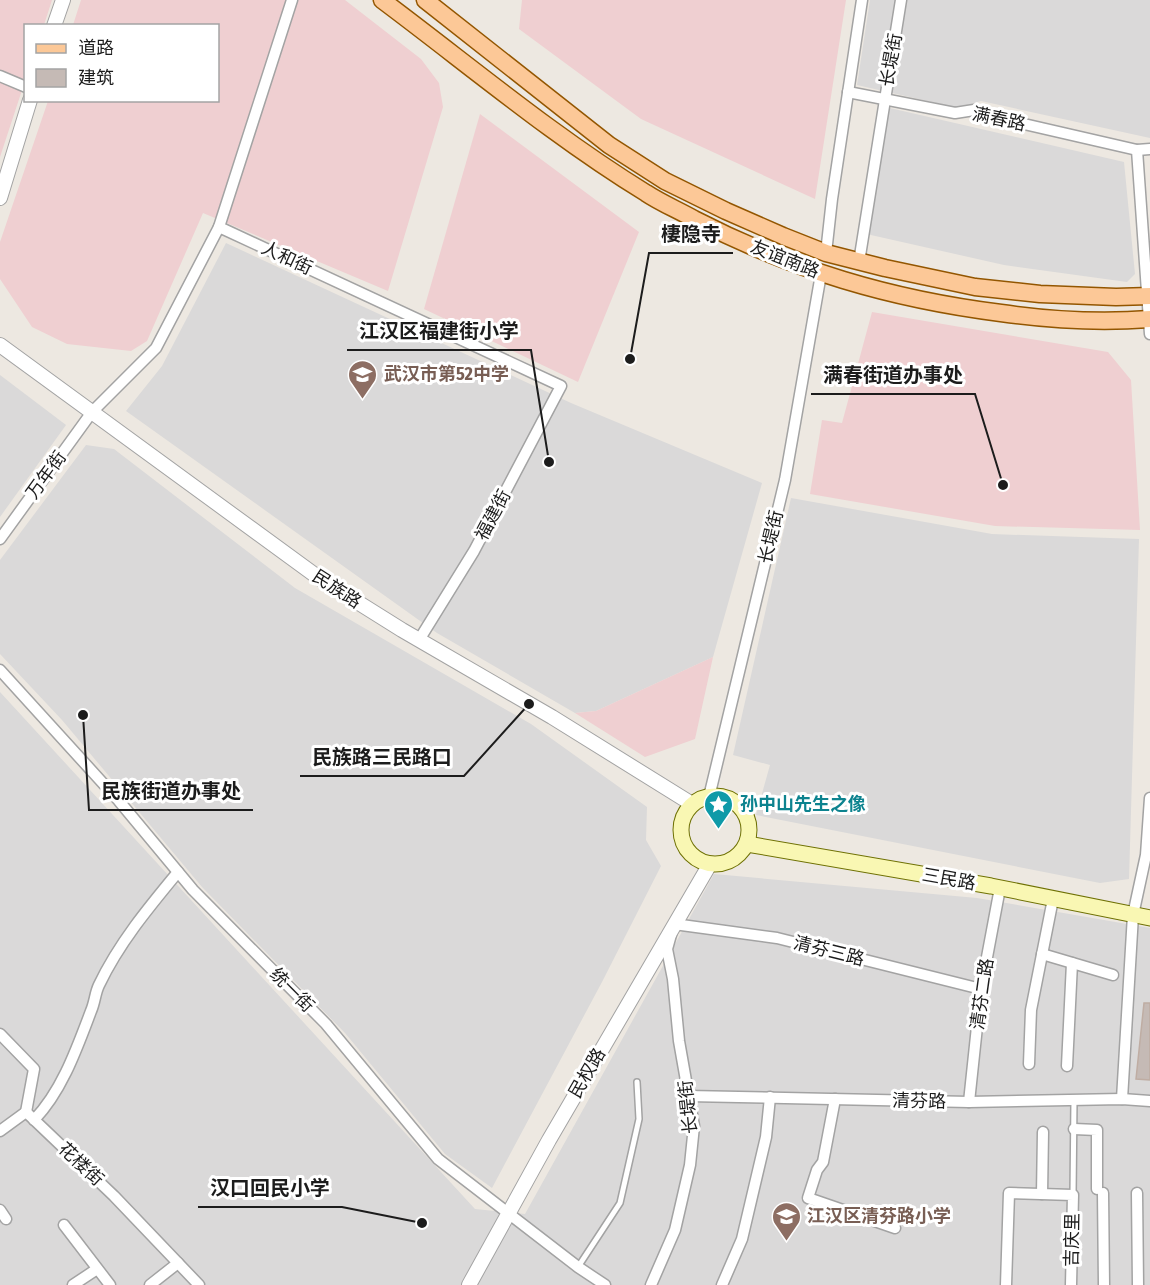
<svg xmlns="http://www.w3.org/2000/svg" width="1150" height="1285" viewBox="0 0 1150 1285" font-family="'Fira Sans Condensed','Noto Sans SC',sans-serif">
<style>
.residential{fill:#dad9d9}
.commercial{fill:#efcfd1}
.building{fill:#c5bab5;stroke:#bfada3;stroke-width:1.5}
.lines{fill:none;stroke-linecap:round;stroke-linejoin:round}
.service-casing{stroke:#a3a3a3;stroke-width:8}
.minor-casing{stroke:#a3a3a3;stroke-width:13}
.tertiary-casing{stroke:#a3a3a3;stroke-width:16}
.secondary-casing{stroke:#6f7104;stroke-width:17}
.primary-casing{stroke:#935600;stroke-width:19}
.service{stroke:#fff;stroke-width:5}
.minor{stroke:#fff;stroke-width:10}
.tertiary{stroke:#fff;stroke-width:14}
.secondary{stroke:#f9f7b3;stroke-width:15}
.primary{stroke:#fcc897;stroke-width:16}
.labels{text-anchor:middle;stroke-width:6;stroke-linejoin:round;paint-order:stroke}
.street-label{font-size:18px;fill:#1c1c1c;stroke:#fff}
.education-label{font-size:18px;font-weight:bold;fill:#785e54;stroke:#fff;text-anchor:start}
.culture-label{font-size:18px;font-weight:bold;fill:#0d838f;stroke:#fff;text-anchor:start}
.leader{fill:none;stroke:#1c1c1c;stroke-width:2}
.callout-dot{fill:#1c1c1c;stroke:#fff;stroke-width:2}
.callout-label{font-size:20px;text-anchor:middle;font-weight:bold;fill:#1c1c1c;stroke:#fff;stroke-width:6;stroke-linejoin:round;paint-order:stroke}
</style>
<rect width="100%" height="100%" fill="#ede8e1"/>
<g class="residential">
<polygon points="870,0 1150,0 1150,138 981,101 958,108 857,85"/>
<polygon points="881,106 1124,162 1135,274 1127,282 1004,265 862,233"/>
<polygon points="226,243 571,403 762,483 713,657 596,711 575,713 437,633 126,411 162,366"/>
<polygon points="0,375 66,425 0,517"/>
<polygon points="86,445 114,449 295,588 531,724 647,807 646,840 661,866 602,982 492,1188 445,1154 345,1033 202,887 62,720 0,654 0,560"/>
<polygon points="791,498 992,534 1139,539 1129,879 1100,883 756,815 770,765 733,755"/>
<polygon points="0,692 475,1209 525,1214 714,874 977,898 1150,928 1150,1285 0,1285"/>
</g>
<g class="commercial">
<polygon points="0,0 52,0 44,25 26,26 25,81 0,157"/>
<polygon points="81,0 345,0 421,59 439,83 443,107 388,291 203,213 147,341 131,351 67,344 32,327 0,279 0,242 48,101 218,100 218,26 73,25"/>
<polygon points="522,0 846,0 815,199 641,119 519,29"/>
<polygon points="480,114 639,232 578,382 424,309"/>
<polygon points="872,312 1108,352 1131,380 1140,530 995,526 810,494 822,420 842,423"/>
<polygon points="713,657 695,739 645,757 575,713 596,711"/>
</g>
<polygon class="building" points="1144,1003 1150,1003 1150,1080 1136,1079"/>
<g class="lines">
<defs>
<g id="service">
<polyline points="1073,1195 1074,1100"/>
<polyline points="578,1267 620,1203 639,1119 637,1082"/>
</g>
<g id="minor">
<polyline points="0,76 26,87"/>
<polyline points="848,92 955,113 974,110 1024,124 1137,150 1150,149"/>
<polyline points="1137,150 1150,334"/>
<polyline points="219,227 292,0"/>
<polyline points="826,253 832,199 862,0"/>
<polyline points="859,262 901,0"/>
<polyline points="0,539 92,412 156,348 219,227 561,386 474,551 419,640"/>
<polyline points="0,670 119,801 193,890 326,1024 438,1159 578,1267 605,1285"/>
<polyline points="709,797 785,480 821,274"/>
<polyline points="1042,954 1113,975"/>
<polyline points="0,1034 34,1069 26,1112"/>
<polyline points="1029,1064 1031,1010 1053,899"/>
<polyline points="1067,1066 1072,963"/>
<polyline points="688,1096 969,1102 1122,1099 1150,1101"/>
<polyline points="835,1099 823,1162 817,1170 808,1198 895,1228"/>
<polyline points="1122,1099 1133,915 1146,855 1150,798"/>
<polyline points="969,1102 981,989 1000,888"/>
<polyline points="26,1112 114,1196 199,1285"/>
<path d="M34,1120C62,1091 77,1048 91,1011C95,1002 95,993 99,985C119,943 149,907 178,872"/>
<polyline points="1074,1129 1097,1130 1097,1189"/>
<polyline points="0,1131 26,1112"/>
<polyline points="1103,1193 1104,1285"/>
<polyline points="1137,1193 1138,1285"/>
<polyline points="1042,1194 1043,1132"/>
<polyline points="0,1210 6,1219"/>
<polyline points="64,1225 110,1285"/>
<polyline points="73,1285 97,1269"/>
<polyline points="150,1285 178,1263"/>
<polyline points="651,1285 675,1230 690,1165 694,1126 679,1041 673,979 667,949 674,924 777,938 981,989"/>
<polyline points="722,1285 742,1239 766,1137 770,1097"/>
<polyline points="1006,1285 1009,1193 1073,1195 1071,1285"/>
</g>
<g id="tertiary">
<polyline points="54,26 63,0"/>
<polyline points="0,198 30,100"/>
<polyline points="0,345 319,578 402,630 552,717 692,804"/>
<polyline points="469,1285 549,1140 710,864"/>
</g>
<g id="secondary">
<circle cx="715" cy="830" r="34"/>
<polyline points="747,844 991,886 1150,918"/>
</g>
<g id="primary">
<path d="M382,0C469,65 553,136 646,193C661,203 678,210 694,219C793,270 890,299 1001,313C1050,320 1100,323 1150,319"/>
<polyline points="425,0 609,145 665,181 726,211 783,236 826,253 885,268 975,287 1040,294 1116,297 1150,296"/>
</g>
</defs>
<use href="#service" class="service-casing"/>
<use href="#minor" class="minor-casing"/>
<use href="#tertiary" class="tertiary-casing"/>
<use href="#secondary" class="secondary-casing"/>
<use href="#primary" class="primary-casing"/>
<use href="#service" class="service"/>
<use href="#minor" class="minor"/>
<use href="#tertiary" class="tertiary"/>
<use href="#secondary" class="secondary"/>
<use href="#primary" class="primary"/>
</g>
<defs>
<symbol id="school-pin" viewBox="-11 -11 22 30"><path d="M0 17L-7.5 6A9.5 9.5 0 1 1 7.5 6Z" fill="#8d6e63" stroke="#fff"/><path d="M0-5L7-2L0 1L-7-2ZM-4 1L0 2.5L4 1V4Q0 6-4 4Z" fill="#fff"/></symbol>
<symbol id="sight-pin" viewBox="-11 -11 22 30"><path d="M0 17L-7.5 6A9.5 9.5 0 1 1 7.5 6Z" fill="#0f9aa8" stroke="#fff"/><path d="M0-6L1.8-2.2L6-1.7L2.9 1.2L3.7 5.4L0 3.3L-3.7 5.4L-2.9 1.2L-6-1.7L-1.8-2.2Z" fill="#fff"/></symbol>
</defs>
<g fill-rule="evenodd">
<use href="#school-pin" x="346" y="358" width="33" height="45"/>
<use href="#sight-pin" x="702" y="788" width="33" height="45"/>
<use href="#school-pin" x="770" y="1200" width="33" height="45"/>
</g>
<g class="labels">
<g class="street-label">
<text transform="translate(891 60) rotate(-80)" y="6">长堤街</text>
<text transform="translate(999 119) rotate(12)" y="6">满春路</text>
<text transform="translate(287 258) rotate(25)" y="6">人和街</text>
<text transform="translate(785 259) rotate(22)" y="6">友谊南路</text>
<text transform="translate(46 475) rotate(-54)" y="6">万年街</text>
<text transform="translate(493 515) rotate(-62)" y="6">福建街</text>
<text transform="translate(771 537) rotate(-77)" y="6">长堤街</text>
<text transform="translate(337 589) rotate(33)" y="6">民族路</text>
<text transform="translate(949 879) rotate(10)" y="6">三民路</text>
<text transform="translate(829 951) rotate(14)" y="6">清芬三路</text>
<text transform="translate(292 990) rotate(45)" y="6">统一街</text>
<text transform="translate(982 994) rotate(-82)" y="6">清芬二路</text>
<text transform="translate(587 1073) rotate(-60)" y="6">民权路</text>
<text transform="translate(919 1101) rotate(1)" y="6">清芬路</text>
<text transform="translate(688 1107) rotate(-96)" y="6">长堤街</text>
<text transform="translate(81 1164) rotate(43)" y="6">花楼街</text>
<text transform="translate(1072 1240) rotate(-89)" y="6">吉庆里</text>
</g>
<g class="education-label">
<text x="384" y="380">武汉市第52中学</text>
<text x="807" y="1222">江汉区清芬路小学</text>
</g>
<g class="culture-label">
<text x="740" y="810">孙中山先生之像</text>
</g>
</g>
<path class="leader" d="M630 359L649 253H733M549 462L531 350H347M1003 485L975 394H811M529 704L464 776H300M83 715L89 810H253M422 1223L342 1207H198"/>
<g class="callout-dot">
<circle cx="630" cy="359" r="6"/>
<circle cx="549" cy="462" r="6"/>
<circle cx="1003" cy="485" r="6"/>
<circle cx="529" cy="704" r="6"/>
<circle cx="83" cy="715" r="6"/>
<circle cx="422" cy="1223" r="6"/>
</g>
<g class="callout-label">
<text x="691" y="241">棲隐寺</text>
<text x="439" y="338">江汉区福建街小学</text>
<text x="893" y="382">满春街道办事处</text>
<text x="382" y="764">民族路三民路口</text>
<text x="171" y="798">民族街道办事处</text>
<text x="270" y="1195">汉口回民小学</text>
</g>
<rect x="24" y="24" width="195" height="78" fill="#ffffff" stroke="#a4a4a4" stroke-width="1.5"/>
<rect x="36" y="44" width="30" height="9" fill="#fcc897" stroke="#a4a4a4" stroke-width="1.5"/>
<text x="78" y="54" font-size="18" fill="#1c1c1c">道路</text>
<rect x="36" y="69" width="30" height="18" fill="#c5bab5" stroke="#a4a4a4" stroke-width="1.5"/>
<text x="78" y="84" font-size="18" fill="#1c1c1c">建筑</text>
</svg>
